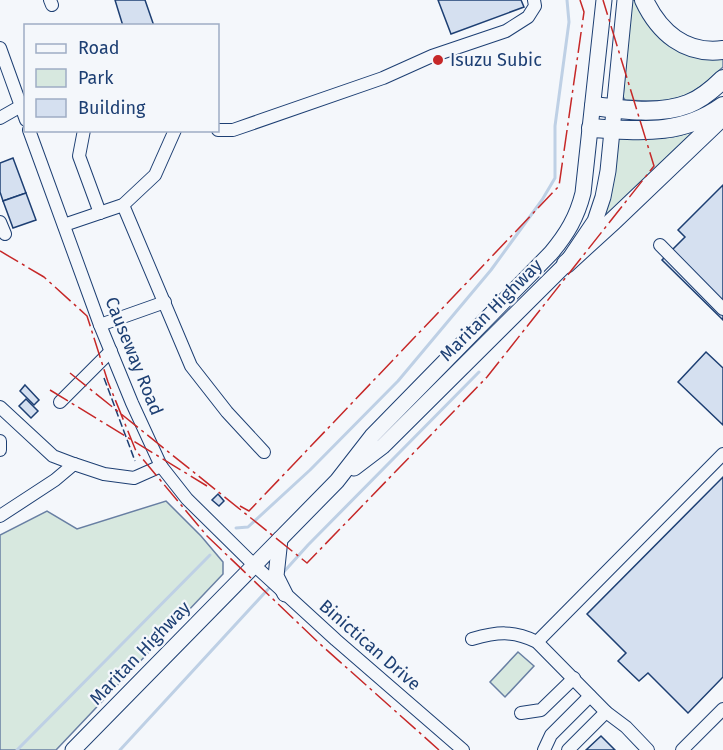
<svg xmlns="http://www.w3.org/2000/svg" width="723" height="750" viewBox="0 0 723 750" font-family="'Fira Sans',sans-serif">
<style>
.green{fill:#d7e8df;stroke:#687fa3;stroke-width:1.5}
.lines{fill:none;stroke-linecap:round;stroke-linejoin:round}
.stream{stroke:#bed0e5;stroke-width:3}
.building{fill:#d5e0f0;stroke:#1d3f73;stroke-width:1.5}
.minor-casing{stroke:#1d3f73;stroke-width:14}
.major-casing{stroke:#1d3f73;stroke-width:17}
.highway-casing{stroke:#1d3f73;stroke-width:20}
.minor{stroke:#f4f7fb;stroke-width:12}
.major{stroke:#f4f7fb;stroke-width:15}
.highway{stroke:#f4f7fb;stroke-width:18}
.fence{stroke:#1d3f73;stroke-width:1.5;stroke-dasharray:8 3;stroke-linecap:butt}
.power{stroke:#c62828;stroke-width:1.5;stroke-dasharray:21 4.5 3 4.5;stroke-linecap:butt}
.poi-dot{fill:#c62828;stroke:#f4f7fb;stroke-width:2}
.labels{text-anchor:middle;stroke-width:4.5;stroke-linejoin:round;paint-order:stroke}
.poi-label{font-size:18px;fill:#1d3f73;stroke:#f4f7fb;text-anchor:start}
.street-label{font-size:18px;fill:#1d3f73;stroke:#f4f7fb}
</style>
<rect width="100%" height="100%" fill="#f4f7fb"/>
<g class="green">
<path d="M631,0H637L646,14L723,55V67C686,102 675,103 625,100L623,97Z"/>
<polygon points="695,131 604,223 602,215 616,141 619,137 673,137"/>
<polygon points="166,501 201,536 223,562 223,574 56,750 0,750 0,535 47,511 77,529"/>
<polygon points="518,652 534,666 505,697 490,682"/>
</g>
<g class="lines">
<g class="stream">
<polyline points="236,528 248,527 310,470 398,381 491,270 542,200 555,178 555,126 569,22 567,0"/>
<polyline points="281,575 308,545 479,372"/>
<polyline points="17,750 210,555"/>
<polyline points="120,750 271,586"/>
</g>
</g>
<g class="building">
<polygon points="115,0 145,0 154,26 123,26"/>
<polygon points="438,0 521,0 524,7 451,34"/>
<polygon points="13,158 26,193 3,201 0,192 0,163"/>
<polygon points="723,185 723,320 662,260 685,237 678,230"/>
<polygon points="26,193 36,220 13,228 3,201"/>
<polygon points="706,352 723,368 723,425 678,382"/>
<polygon points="25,385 39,400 34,405 20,391"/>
<polygon points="26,399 38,411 31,418 19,406"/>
<polygon points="723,477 723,677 688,713 648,673 639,681 618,661 626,653 587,614"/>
<polygon points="218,494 224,501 219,506 212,500"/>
<polygon points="601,736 615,750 586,750"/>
</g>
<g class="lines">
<defs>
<g id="minor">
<polyline points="50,0 52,5"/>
<polyline points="0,48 26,120"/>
<polyline points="0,118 21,106"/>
<polyline points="29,130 100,325 132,403 161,466 187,499 254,565 336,640 463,750"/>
<polyline points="84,130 79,156 100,213"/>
<polyline points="218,130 233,130 383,78 432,56 506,31 528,17 535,6 534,0"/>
<polyline points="123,205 191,366 227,412 264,452"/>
<polyline points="0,222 5,234"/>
<polyline points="64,225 123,205 155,175 175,130"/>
<polyline points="660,245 723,309"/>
<polyline points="100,325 165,302"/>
<polyline points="60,402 111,351"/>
<polyline points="0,407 53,456 74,464 104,474 134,478 161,466"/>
<polyline points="0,441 0,450"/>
<polyline points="0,516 55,480 74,464"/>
<path d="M472,639C497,632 513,630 537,642L606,712L626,727L648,750"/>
<polyline points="537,642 723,454"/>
<polyline points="521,713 541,710 574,678"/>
<polyline points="544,750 551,735 590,696"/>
<polyline points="568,750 606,712"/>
<polyline points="682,750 723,709"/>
</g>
<g id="major">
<polyline points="354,468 383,446 566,264 595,221 603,197 608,171 625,0"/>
<polyline points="280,539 276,576 285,594"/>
<path d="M73,750L337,481L372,436L551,253C567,234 577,217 583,193L604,0"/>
</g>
<g id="highway">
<path d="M644,0C659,32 685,55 723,50"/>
<path d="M594,106C623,110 660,115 688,104C701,99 713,89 723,79"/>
<path d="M591,128C640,131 681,136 723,106"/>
<polyline points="566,264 613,221 723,116"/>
</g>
</defs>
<use href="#minor" class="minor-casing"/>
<use href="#major" class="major-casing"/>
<use href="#highway" class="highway-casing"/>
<use href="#minor" class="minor"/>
<use href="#major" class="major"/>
<use href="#highway" class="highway"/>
<polyline class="fence" points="104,378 135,461"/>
<g class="power">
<polyline points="0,251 44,277 87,316 108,382 136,451 207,536 320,644 439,750"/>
<polyline points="70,373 307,563 487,377 654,166 603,0"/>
<polyline points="50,390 207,486"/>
<polyline points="240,506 249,511 559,186 584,12 580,0"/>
</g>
</g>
<circle class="poi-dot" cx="438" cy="60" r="6"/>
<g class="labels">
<g class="poi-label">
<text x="450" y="66">Isuzu Subic</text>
</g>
<g class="street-label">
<text transform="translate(491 310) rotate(-45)" y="6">Maritan Highway</text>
<text transform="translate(134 356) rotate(68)" y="6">Causeway Road</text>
<text transform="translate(370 645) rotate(41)" y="6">Binictican Drive</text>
<text transform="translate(140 653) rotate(-46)" y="6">Maritan Highway</text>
</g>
</g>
<rect x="24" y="24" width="195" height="108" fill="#f4f7fb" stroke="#9eadc5" stroke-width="1.5"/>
<rect x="36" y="44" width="30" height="9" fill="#f4f7fb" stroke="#9eadc5" stroke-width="1.5"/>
<text x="78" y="54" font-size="18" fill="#1d3f73">Road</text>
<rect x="36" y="69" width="30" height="18" fill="#d7e8df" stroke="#9eadc5" stroke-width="1.5"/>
<text x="78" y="84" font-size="18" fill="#1d3f73">Park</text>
<rect x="36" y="99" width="30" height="18" fill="#d5e0f0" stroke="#9eadc5" stroke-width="1.5"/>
<text x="78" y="114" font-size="18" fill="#1d3f73">Building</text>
</svg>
